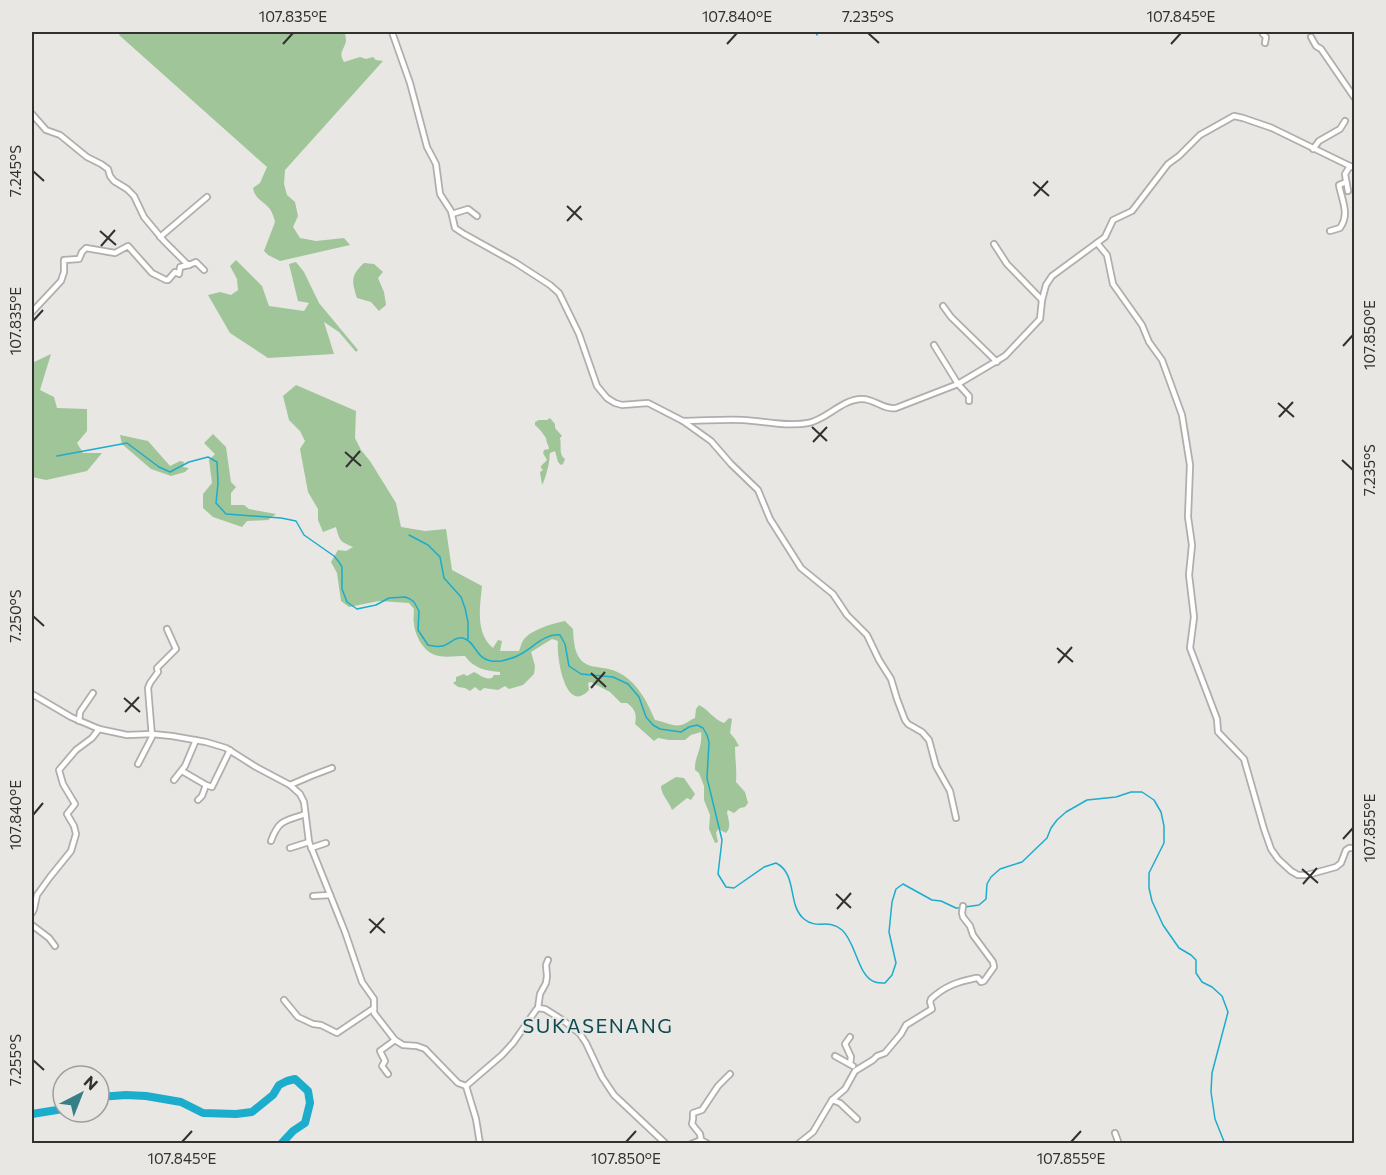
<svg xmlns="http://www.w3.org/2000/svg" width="1386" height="1175" viewBox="0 0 1386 1175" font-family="Commissioner,sans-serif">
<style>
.green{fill:#a0c599}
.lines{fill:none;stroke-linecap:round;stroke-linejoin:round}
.stream{stroke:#1caccc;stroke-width:1.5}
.river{stroke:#1caccc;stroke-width:8}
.street-casing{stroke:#b0aeab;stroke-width:8}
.street{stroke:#fff;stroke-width:4.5}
.ticks{fill:none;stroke:#323130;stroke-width:2}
.labels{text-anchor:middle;stroke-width:4.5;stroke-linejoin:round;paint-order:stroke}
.quarter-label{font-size:20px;letter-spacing:1.5px;fill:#0d4b52;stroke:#e8e7e4}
.neatline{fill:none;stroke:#323130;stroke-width:2}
.ticks-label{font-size:15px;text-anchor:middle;fill:#323130}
</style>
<rect width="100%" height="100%" fill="#e8e7e4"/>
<g class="green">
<path d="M121,32H345C345,35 346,38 346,41C344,50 338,53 344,62L360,57L366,59L373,57L376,60L383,61L285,170L284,184L287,195L295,202L298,216L293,227L300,238L316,241L344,238L350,245L280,261L268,255L264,251L275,222C274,218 272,211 269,208C262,200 255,199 253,188L260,183L267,167L119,35Z"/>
<polygon points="236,260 262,286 269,306 304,311 309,303 298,301 289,264 296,262 304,272 319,303 358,350 356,352 339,332 324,322 334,354 268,358 230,333 208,295 220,292 231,295 238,290 237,279 230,266"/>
<path d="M364,263L374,264L383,272L378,278L384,292L386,305L379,311L371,302L357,298C352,281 350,276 364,263Z"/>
<polygon points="51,354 40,390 54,397 57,408 87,409 87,431 77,443 83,453 102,453 87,471 46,480 32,477 32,363"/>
<path d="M296,385L356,411L355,438L361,450L370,461L396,503L401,527L425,531L446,529L452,570L482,586C480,606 475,633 493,648L498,640L502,641L500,651H519C521,646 522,640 526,637C534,629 554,623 565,621L573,629C574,647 575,665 597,667C608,669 613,669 623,675C639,685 648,704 655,720C663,721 673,727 681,725C686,724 690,720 695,718L696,709L699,705C709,710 713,719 724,723L729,718L732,719L730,733L735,739L739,746L735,747C735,759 737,770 736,782L745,792L748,803L745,807L740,808L734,813L728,810L727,812C728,819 732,827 726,833L718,829L716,833L718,842L715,843L709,829L710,815L704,800V786L699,773L695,770C694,757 703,749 701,732L691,735L685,740H669L658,738L654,741L635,724C637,714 635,709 627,703H621L610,692L591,682L588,683L589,690C565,716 556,655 558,641L552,639L531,652L535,666L534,674L523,685L509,689L505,686L498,690L484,688L480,691L475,687L470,691L465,688L458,687L453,683L456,681V677L464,674L467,676L474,672C481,675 484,680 492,678L494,675H500V672C486,671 473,668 465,656C456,656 443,658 435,655C423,651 415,635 414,624C413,619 414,614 414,609L409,603L379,601L349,607L341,601L337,573L331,562L338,550L346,551L353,547C340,541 340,542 336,527L323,532L318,520V509L308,492L300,449L305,441L300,431L289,420L283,396Z"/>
<path d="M550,418L555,424V428L562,436L560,438C562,446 558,454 565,459L563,464L561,465L558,462L555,451L550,453C549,456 550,459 549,462C549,465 544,483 542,485L540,472L543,470L541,468V466L547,460L543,453L544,450L549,449C549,446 546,442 546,438C543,434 540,429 535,425V422L539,420H547Z"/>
<polygon points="213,434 226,447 231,482 236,487 231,493 231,505 244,505 249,509 276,514 268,520 247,521 242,527 213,517 203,508 203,494 212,483 209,460 215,454 204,443"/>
<polygon points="120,435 148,441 170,466 180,461 184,462 183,467 189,468 185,472 171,476 151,469 122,444"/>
<path d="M676,777L684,778L695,794L691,800L687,798L672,810C669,801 661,795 661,786Z"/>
</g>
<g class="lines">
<g class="stream">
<polyline points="816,32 817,35"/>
<path d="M57,456L127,443L159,467L170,472L189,462L208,457L217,462L218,483L216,503L226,514L281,518L296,521L304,535L334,556L339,562L342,567V589L347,602L357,609L376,605L389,598L405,597L410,599L414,602L419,611L418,630L428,645C432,646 437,647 442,646C449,645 455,636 463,638C478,642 474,664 501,661C505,660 514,658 519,655C532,649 544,633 560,635L565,644L569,666L581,674L613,677L628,684L639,697L646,717L653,725L660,729L681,732L689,727L697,725L703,728L707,735L709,742L707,778L722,840L718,874L726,887L734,888L764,867L776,863C798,874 787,905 804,919C817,930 828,918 842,930C856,942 858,977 875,982C878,983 882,983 885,983L892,975L896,963L889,932L892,902L896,889L903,884L932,900L941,901L956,908H960"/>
<polyline points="409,535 428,545 440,557 444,578 461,597 465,608 468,622 468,639"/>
<polyline points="965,907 979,905 986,899 987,884 991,877 1000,869 1022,862 1047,838 1051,828 1057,820 1066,812 1087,800 1116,797 1131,792 1142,792 1154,800 1161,812 1164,826 1164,843 1149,873 1149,888 1152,901 1163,925 1179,948 1191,955 1196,960 1196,973 1202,982 1212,987 1222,996 1228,1012 1212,1073 1211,1092 1215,1119 1225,1144"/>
</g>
<g class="river">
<polyline points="99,1097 126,1095 146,1096 181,1102 203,1113 236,1114 252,1112 273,1095 279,1085 287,1081 295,1079 308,1091 310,1103 305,1123 293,1131 281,1144"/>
<polyline points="32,1114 63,1109"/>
</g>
<defs>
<g id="street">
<polyline points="392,32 410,83 427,147 436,164 440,194 451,211 455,228 464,234 516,263 550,285 559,293 579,334 597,386 607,398 615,403 622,405 648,403 683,421 711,441 731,464 758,490 770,519 801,568 833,594 847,615 867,635 879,660 891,679 897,699 905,720 908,724 922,732 929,740 936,766 950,791 956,818"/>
<polyline points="1264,32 1263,34 1266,37 1265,43"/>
<polyline points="1311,37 1316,46 1321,49 1354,97"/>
<polyline points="32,114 46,130 60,135 87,157 101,164 108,169 110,176 114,181 127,189 134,196 144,217 164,241 187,264 189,265 196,262 204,270"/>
<polyline points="1313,149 1319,141 1340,129 1345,121"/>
<polyline points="1348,191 1345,174 1350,166"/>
<polyline points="452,214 468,209 477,216"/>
<path d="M1330,231L1340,228C1350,214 1342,201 1339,185L1346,182"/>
<polyline points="160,237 207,197"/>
<polyline points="1097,243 1107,255 1113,284 1142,325 1149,342 1162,360 1182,415 1190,465 1188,517 1192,545 1189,575 1194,617 1190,648 1217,719 1218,732 1244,759 1264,829 1271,849 1278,859 1291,871 1298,875 1307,875 1336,867 1341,863 1346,850 1349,848 1354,848"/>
<polyline points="994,244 1007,264 1042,300"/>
<polyline points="943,306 951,317 997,362"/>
<polyline points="32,312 61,281 64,272 64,260 79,259 82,252 86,248 115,253 128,246 152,273 166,280 168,280 175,272 179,274 180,267 189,265"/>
<polyline points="934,345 958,384 969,396 969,401"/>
<path d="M683,421C703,421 723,419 743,420C763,421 788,427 808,423C826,420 842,399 862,399C875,399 883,410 896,408L958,384L1005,356L1040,319L1042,300L1046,285L1052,276L1105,237L1113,220L1132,211L1168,164L1179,156L1200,135L1234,116L1243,118L1272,128L1354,168"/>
<polyline points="32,694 71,717 99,729 127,735 152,734 172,736 206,742 226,748 256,767 290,785 300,794 304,802 309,842 345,932 362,982 374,999 374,1013 395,1040 403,1045 417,1046 425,1049 458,1083 466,1086 502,1055 513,1043 536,1010 538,1008 545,1009 564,1021 580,1034 586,1043 602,1077 614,1095 666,1144"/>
<polyline points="79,721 80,712 93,693"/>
<polyline points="138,764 152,737 148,688 150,683 158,672 157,668 176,649 167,629"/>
<polyline points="182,771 206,785 212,787 230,750"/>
<polyline points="174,780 185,766 196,740"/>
<polyline points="290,785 311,776 332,768"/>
<polyline points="198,800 202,796 206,785"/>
<path d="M271,841C279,819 284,822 305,814"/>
<polyline points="290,848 309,842"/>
<polyline points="311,848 326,843"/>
<polyline points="313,896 330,895"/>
<polyline points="32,913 34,909 37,895 50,877 71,851 76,834 74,826 67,814 75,804 63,784 59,770 76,750 92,738 99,729"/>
<polyline points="32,925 49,938 55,946"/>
<polyline points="284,1000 298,1017 313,1024 321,1025 337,1033 374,1008"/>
<polyline points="538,1008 540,994 546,983 547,976 546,965 548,960"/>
<polyline points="835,1056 853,1066"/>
<polyline points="850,1064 851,1057 845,1044 850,1037"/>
<polyline points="388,1074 382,1066 385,1061 380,1051 395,1040"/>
<polyline points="466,1086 476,1119 480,1144"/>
<polyline points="832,1100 840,1103 857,1119"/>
<polyline points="1115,1133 1119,1144"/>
<polyline points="701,1140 700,1134 692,1124 693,1119 693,1113 702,1110 718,1086 730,1074"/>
<polyline points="691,1144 701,1140 708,1144"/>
<path d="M798,1144L813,1132L832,1100L845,1089L855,1071L873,1060L877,1056L885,1053L901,1034L906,1025L932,1009L930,1002L931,999C945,986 957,982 976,978H978L981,982L984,981L994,967L993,962L973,935L970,926L963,917L962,913L963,906"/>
</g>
</defs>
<use href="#street" class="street-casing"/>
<use href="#street" class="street"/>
</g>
<path class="ticks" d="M868,33L879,43M283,44L293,33M727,44L737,33M1171,44L1181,33M33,171L44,181M1033,182L1049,196M1034,196L1048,181M567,206L582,220M567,221L581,206M100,231L116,245M101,246L115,230M33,321L43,310M1343,346L1353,335M1278,403L1294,417M1279,417L1293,402M812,427L827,441M813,442L827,427M345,452L361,466M1342,460L1353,470M346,467L360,451M33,616L44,626M1057,648L1073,662M1058,663L1072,647M591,673L606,687M591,688L605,672M124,698L140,712M125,712L139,697M33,815L43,803M1343,839L1353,828M1302,869L1318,883M1303,884L1317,868M836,894L851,908M837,909L851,893M369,919L385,933M370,933L384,918M33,1060L44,1070M182,1142L192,1131M626,1142L636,1131M1071,1142L1081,1131"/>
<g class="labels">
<g class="quarter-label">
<text x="598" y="1033">SUKASENANG</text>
</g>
</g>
<rect width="1386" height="1175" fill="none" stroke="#e8e7e4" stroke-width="66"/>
<g transform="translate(81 1094) rotate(42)"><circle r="28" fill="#e8e7e4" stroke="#9f9e9c" stroke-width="1.5"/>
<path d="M0-4.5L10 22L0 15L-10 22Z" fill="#377f87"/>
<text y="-9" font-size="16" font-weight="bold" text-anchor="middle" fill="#323130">N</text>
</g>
<rect x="33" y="33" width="1320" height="1109" class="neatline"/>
<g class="ticks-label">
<text x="293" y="22">107.835°E</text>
<text x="737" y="22">107.840°E</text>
<text x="868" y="22">7.235°S</text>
<text x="1181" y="22">107.845°E</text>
<text transform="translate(16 171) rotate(-90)" y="5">7.245°S</text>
<text transform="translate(16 321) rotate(-90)" y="5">107.835°E</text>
<text transform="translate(1370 335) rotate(-90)" y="5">107.850°E</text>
<text transform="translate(1370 470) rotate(-90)" y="5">7.235°S</text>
<text transform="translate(16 616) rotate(-90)" y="5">7.250°S</text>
<text transform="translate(16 815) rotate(-90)" y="5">107.840°E</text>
<text transform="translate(1370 828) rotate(-90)" y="5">107.855°E</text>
<text transform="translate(16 1060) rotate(-90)" y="5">7.255°S</text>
<text x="182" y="1164">107.845°E</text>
<text x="626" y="1164">107.850°E</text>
<text x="1071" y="1164">107.855°E</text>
</g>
</svg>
